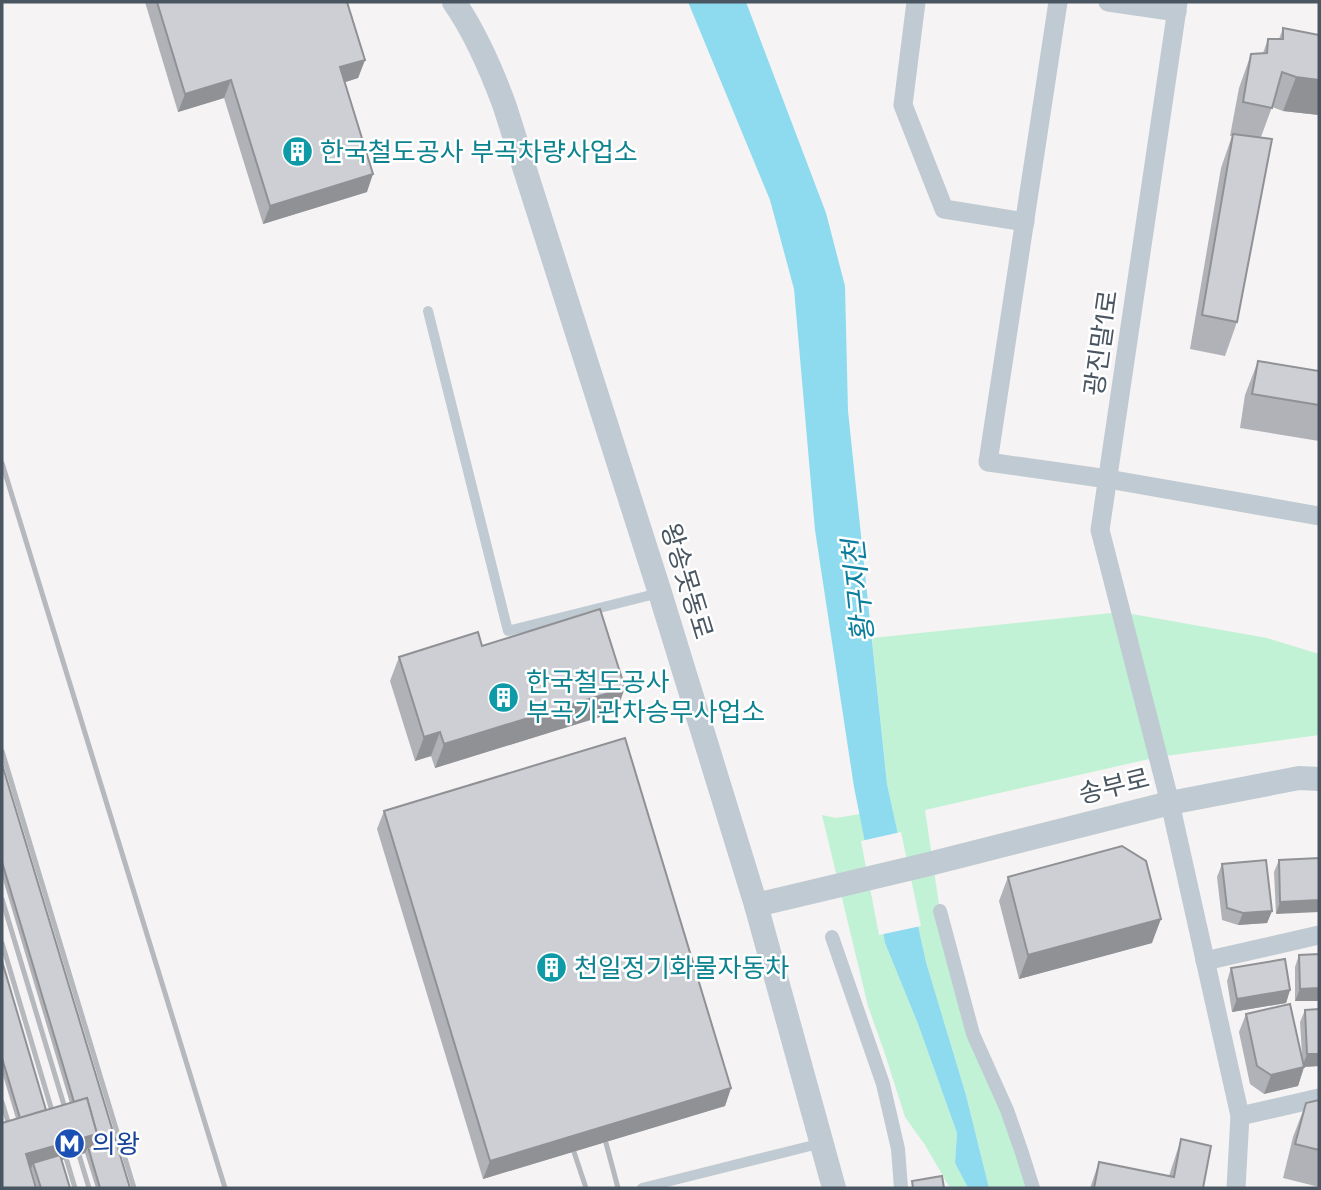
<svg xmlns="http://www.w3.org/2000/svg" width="1321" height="1190" viewBox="0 0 1321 1190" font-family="'Space Grotesk','Noto Sans KR',sans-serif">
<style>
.green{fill:#c2f2d5}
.water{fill:#8edbf0}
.pier{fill:#f5f3f3}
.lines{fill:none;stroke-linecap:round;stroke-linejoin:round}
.service{stroke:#c0cad2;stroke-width:10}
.pedestrian{stroke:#c0cad2;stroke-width:14}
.minor{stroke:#c0cad2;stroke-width:19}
.tertiary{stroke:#c0cad2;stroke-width:24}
.rail{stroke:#b5b8bd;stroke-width:5}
.wall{fill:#b0b2b7}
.shaded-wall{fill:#909195}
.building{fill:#cdcfd5;stroke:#909195;stroke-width:2}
.labels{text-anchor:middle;stroke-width:5;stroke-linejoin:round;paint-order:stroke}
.culture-label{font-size:26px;fill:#0d838f;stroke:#fff;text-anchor:start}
.street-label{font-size:26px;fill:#495661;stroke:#fff}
.transit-label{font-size:26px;fill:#164399;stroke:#fff;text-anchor:start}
.water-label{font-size:28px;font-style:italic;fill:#097d9d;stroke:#fff}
</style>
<rect width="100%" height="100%" fill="#f5f3f3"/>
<g class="green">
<polygon points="1121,612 1267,638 1319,654 1319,735 1158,757 925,810 940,911 973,1034 1033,1188 989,1188 966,1095 926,962 887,784 872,638"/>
<polygon points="860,814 885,943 918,1024 957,1133 955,1163 968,1188 950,1188 925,1145 905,1117 885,1054 868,1006 822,815 836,818"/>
</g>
<polygon class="water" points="688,2 746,2 826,213 845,286 848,411 887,784 926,962 966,1095 989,1188 968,1188 955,1163 957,1133 918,1024 885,943 854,787 815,530 794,289 770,200"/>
<polygon class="pier" points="901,832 921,926 879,935 861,841"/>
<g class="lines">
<g class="service">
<polyline points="428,311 508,631 659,593"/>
<polyline points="642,1188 822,1143"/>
</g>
<g class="pedestrian">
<polyline points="940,911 973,1034 1007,1110 1022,1153 1033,1188"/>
<polyline points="832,937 883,1084 898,1149 901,1188"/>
</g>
<g class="minor">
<polyline points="916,2 903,105 944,209 1025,222"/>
<polyline points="1058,2 988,462 1108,479 1319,516"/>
<polyline points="1108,2 1177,12"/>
<polyline points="1178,2 1100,530 1170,803 1240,1116 1319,1098"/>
<polyline points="1205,961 1319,935"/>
<polyline points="1236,1188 1240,1116"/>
</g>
<g class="tertiary">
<path d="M454,2C475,32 491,69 504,104L660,593L756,905L834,1188"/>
<polyline points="756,905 925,865 1170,803 1299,778 1319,779"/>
</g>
<g class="rail">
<polyline points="2,463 225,1188"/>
<polyline points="2,751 134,1188"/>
<polyline points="2,899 89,1188"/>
<polyline points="2,943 75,1188"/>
<polyline points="2,1102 13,1138"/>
<polyline points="606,1143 618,1188"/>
<polyline points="574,1152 586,1188"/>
</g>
</g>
<g class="wall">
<polygon points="145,2 347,2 365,60 358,78 345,82 367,192 263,224 224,98 178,112"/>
<polygon points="1283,28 1319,35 1319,115 1283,111 1272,107 1261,137 1237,322 1225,356 1190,349 1221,168 1232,136 1230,136 1239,88 1251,54 1263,53 1268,39 1279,39"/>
<polygon points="1258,361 1319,371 1319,441 1240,428 1245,395"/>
<polygon points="482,646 616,712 435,768 431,756 415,761 390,681 399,657"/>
<polygon points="2,764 130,1188 96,1188 85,1153 61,1160 70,1188 37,1188 2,1072 2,961 46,1110 70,1103 2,876"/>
<polygon points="384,811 731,1088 725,1106 483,1179 377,829"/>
<polygon points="1319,858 1276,914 1274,872 1279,860"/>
<polygon points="1222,864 1272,911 1267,923 1238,925 1222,920 1217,877"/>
<polygon points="1008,877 1152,943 1019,979 999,901"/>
<polygon points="1319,954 1319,1001 1295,1001 1295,967 1299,955"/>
<polygon points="1231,968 1290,990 1286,1003 1232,1012 1227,981"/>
<polygon points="1319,1009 1319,1066 1304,1067 1298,1086 1264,1094 1250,1084 1239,1032 1246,1014 1302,1055 1300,1022 1305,1010"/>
<polygon points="1319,1100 1319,1187 1283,1178 1293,1137 1306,1103"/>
<polygon points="1181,1139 1203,1188 1090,1188 1099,1162 1169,1176"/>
</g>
<g class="shaded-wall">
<polygon points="365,60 358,78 333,86 340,67"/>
<polygon points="1296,77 1319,80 1319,115 1283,111"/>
<polygon points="231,80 224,98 178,112 185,94"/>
<polygon points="373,174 367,192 263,224 270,206"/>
<polygon points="625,688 616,712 435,768 444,744"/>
<polygon points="440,732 431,756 415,761 424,737"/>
<polygon points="1319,900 1319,912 1276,914 1280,902"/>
<polygon points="1272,911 1267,923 1238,925 1243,913"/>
<polygon points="1161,919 1152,943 1019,979 1028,955"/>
<polygon points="1319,988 1319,1001 1295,1001 1300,989"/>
<polygon points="1290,990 1286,1003 1232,1012 1237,999"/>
<polygon points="1307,1054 1319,1054 1319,1066 1302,1067"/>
<polygon points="1304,1067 1298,1086 1264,1094 1271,1075"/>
<polygon points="731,1088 725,1106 483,1179 490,1161"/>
<polygon points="97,1134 90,1152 88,1147 85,1153 35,1168 33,1163 31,1169 19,1172 26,1154"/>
</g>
<g class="building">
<polygon points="157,2 347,2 365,60 340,67 373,174 270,206 231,80 185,94"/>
<polygon points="1283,28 1319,35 1319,80 1296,77 1282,72 1272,108 1243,102 1251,54 1267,53 1268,39 1283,39"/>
<polygon points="1233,134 1272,139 1237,322 1202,315"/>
<polygon points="1258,361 1319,371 1319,405 1252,394"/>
<polygon points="600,609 625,688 444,744 440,732 424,737 399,657 478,632 482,646"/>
<polygon points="625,738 731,1088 490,1161 384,811"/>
<polygon points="2,764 130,1188 100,1188 88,1147 92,1146 97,1134 87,1098 74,1102 2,862"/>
<polygon points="1122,846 1146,861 1161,919 1028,955 1008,877"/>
<polygon points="1319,858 1319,900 1280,902 1279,860"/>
<polygon points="1266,860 1272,911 1243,913 1227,908 1222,864"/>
<polygon points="1319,954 1319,988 1300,989 1299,955"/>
<polygon points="1285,959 1290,990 1237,999 1231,968"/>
<polygon points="2,961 46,1110 20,1118 2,1058"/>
<polygon points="1290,1004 1304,1067 1271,1075 1257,1066 1246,1014"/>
<polygon points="1319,1009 1319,1054 1307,1054 1305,1010"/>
<polygon points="87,1098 97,1134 26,1154 36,1188 2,1188 2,1123"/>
<polygon points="1319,1100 1319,1150 1295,1144 1306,1103"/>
<polygon points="1181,1139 1211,1146 1203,1188 1094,1188 1099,1162 1174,1177"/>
<polygon points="60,1155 70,1188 41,1188 33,1163"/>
<polygon points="942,1176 944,1188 913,1188 912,1181"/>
</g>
<defs>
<symbol id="building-disc" viewBox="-11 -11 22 22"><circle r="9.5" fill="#0f9aa8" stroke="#fff"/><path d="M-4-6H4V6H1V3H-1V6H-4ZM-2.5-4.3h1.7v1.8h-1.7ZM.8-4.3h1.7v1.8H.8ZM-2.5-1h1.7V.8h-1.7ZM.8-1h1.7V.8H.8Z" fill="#fff"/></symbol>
<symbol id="metro-disc" viewBox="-11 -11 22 22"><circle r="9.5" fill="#1a4fb4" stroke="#fff"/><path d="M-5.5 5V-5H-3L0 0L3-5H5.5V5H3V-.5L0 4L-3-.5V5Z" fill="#fff"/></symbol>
</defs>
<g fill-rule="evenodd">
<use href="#building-disc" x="280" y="134" width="35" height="35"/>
<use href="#building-disc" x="486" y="680" width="35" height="35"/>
<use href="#building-disc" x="534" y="950" width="35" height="35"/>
<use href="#metro-disc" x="52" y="1126" width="35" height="35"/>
</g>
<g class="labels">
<g class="culture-label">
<text x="320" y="161">한국철도공사 부곡차량사업소</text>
<text x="526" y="691">한국철도공사<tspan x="526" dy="30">부곡기관차승무사업소</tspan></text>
<text x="574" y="977">천일정기화물자동차</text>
</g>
<g class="street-label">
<text transform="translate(1101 343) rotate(-82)" y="9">광진말1로</text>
<text transform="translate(687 581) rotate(73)" y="9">왕송못동로</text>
<text transform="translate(1114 786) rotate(-14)" y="9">송부로</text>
</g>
<g class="transit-label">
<text x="92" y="1153">의왕</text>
</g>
<g class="water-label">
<text transform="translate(858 591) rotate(-96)" y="10">황구지천</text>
</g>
</g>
<rect width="1321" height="1190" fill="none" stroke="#495661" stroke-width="7"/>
</svg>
